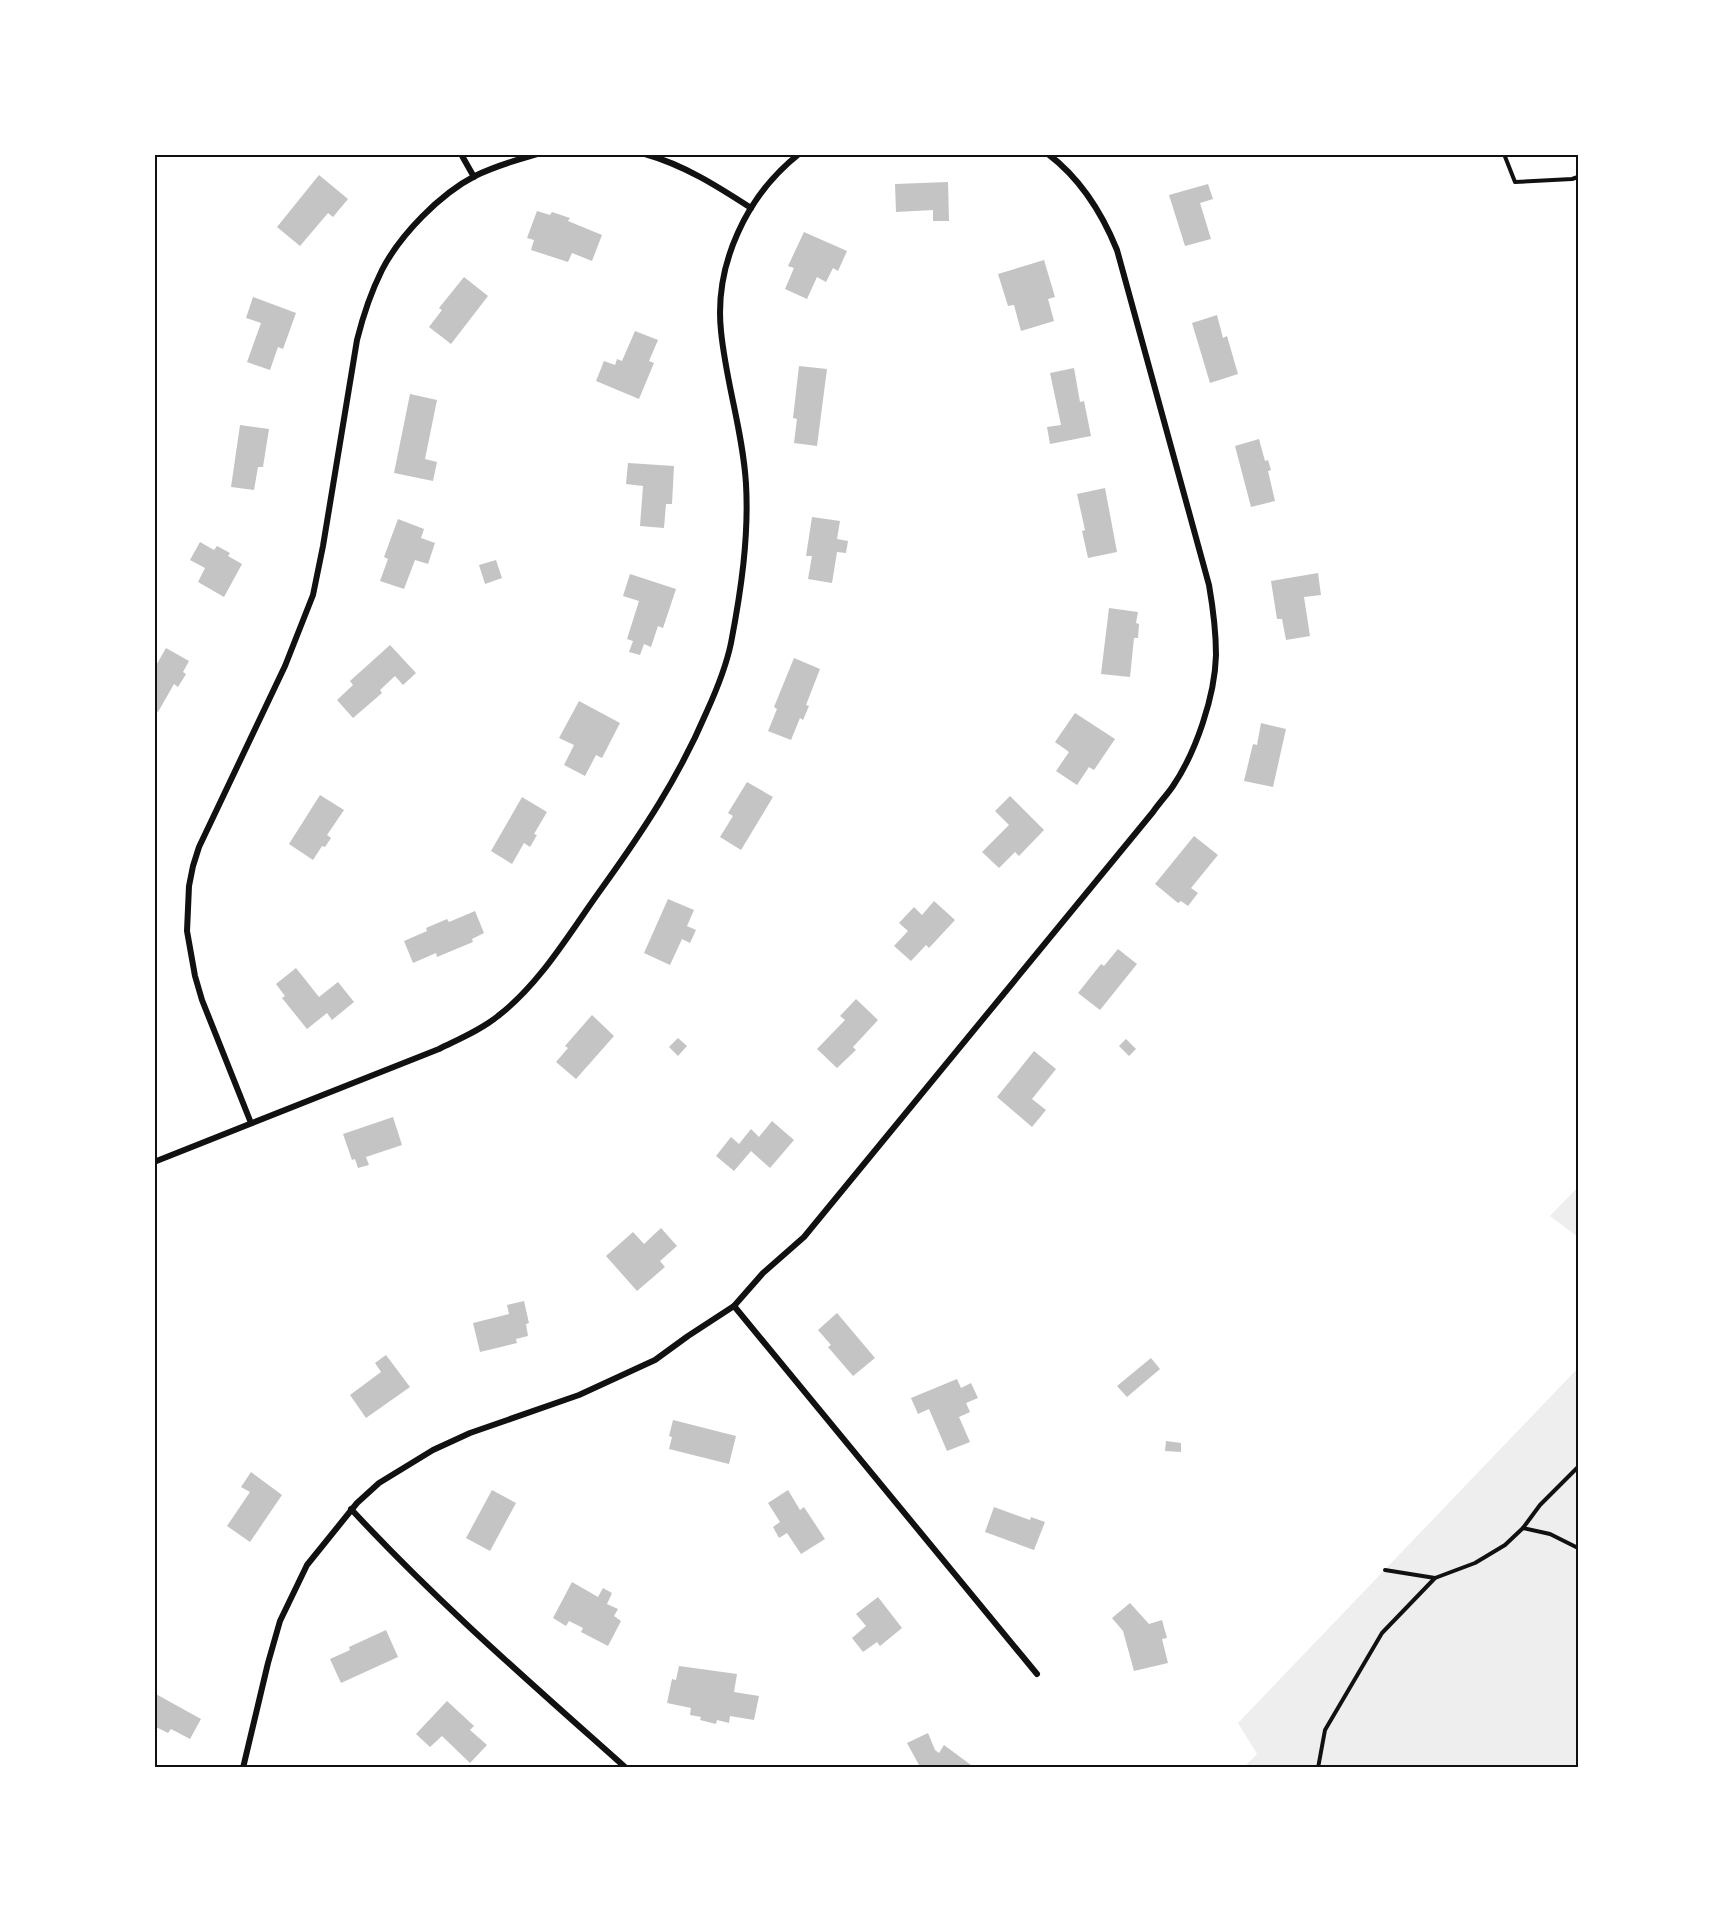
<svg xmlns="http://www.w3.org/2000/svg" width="1733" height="1922" viewBox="0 0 1733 1922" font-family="Roboto,sans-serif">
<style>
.green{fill:#eee}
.building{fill:#c4c4c4}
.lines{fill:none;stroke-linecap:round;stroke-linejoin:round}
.path{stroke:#111;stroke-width:4}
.minor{stroke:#111;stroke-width:6}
.neatline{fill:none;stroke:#111;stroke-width:2}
</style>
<rect width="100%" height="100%" fill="#fff"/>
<g class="green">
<polygon points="1578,1187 1578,1237 1550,1216"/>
<polygon points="1578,1368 1578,1767 1244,1767 1257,1754 1238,1723"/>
</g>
<g class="building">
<polygon points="319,175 348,199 333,217 328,213 300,246 277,227"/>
<polygon points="948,182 949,221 933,221 933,210 896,212 895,184"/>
<polygon points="1208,184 1213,199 1200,203 1211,239 1185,246 1169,195"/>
<polygon points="537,211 550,215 552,212 570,218 568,221 602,235 592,261 572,253 568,262 531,250 534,240 527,238"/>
<polygon points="804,232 847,251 838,271 833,268 826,282 817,277 807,299 785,289 794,268 788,266"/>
<polygon points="1044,260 1055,297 1048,299 1054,321 1021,331 1014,305 1008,306 998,274"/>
<polygon points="464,277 488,296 451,344 429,327 442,310 439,308"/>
<polygon points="253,297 296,313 283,349 278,347 270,370 247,362 261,323 246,318"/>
<polygon points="1217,315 1223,338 1227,336 1238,374 1210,383 1192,323"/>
<polygon points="635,331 658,340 649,361 654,363 639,399 596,381 604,361 615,365 617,359 622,361"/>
<polygon points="799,366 827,369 817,446 794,443 797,419 793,418"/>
<polygon points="1074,368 1080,402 1084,401 1091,436 1050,444 1047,427 1061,425 1050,373"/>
<polygon points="410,394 437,400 425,459 437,462 433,481 394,473"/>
<polygon points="240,425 269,429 263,467 258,467 254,490 231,487"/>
<polygon points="1259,439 1265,461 1268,460 1271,470 1268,471 1275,501 1251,507 1235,446"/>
<polygon points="628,463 674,466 672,504 666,504 664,528 640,526 643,486 626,484"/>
<polygon points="1105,488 1117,552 1088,558 1082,531 1085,530 1077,494"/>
<polygon points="812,517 840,521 837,539 848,541 846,553 837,552 832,583 808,579 812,556 806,556"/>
<polygon points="398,519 424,529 421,538 435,543 428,564 415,560 404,589 380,581 388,559 384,557"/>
<polygon points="200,542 214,550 217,546 230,553 228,556 242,564 224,597 198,582 205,568 190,560"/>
<polygon points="496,560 502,578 485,584 479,565"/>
<polygon points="1318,573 1321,595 1304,597 1310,636 1286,640 1282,619 1277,619 1271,581"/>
<polygon points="630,574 676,589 663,628 658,626 651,647 644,644 640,655 629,652 633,641 627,639 639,601 623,596"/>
<polygon points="1109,608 1138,612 1136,623 1139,624 1138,638 1134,638 1130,677 1101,674"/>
<polygon points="390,645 416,673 403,685 395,676 380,690 382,693 353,718 337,700 353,685 350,681"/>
<polygon points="166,648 189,661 183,672 186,674 178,687 174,684 158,712 154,709 154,669"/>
<polygon points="794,658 820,669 806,705 809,706 803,720 800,718 791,740 768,731 777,709 774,707"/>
<polygon points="579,701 620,723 602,758 596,755 585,776 564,765 574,745 559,738"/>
<polygon points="1075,713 1115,739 1094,770 1089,767 1077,785 1056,771 1069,752 1055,742"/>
<polygon points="1261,723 1286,729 1273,787 1244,781 1253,744 1257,745"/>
<polygon points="747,782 773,797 741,850 720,837 733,816 728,813"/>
<polygon points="320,795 344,810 327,835 331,838 325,847 322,846 313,860 289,844"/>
<polygon points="1010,796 1044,830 1019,856 1015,852 999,868 982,852 1009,825 995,811"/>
<polygon points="522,797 547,812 534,834 537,835 530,847 524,843 512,864 491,851"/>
<polygon points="1194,836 1218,855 1191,888 1198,893 1188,906 1181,901 1178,903 1155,884"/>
<polygon points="668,899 694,910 687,926 696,930 690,943 682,939 670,965 644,953"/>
<polygon points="934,901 955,920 929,948 926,945 911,961 894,946 908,931 899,923 914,907 922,915"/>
<polygon points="475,911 484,933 472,939 473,942 437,957 436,953 413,963 404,941 427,931 426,928 447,919 449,922"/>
<polygon points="1118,949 1137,964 1100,1010 1078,993 1101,964 1104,966"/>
<polygon points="296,968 319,997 338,982 354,1002 332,1020 327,1013 307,1029 282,998 285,996 276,984"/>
<polygon points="856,999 878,1020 853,1047 856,1050 837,1068 817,1049 845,1020 840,1016"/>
<polygon points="592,1015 614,1036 576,1079 556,1062 568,1048 565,1046"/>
<polygon points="678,1038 687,1046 678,1056 669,1047"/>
<polygon points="1126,1039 1136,1049 1129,1056 1119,1046"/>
<polygon points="1034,1051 1056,1069 1032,1099 1046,1110 1032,1127 997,1097"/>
<polygon points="393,1117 402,1145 366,1157 369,1165 358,1168 355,1159 352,1160 343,1134"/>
<polygon points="772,1121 794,1140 770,1168 751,1151 734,1171 716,1156 731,1137 739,1144 751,1129 759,1137"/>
<polygon points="661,1228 677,1246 660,1261 665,1267 637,1291 606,1256 633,1232 644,1244"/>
<polygon points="524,1301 529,1323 526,1324 528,1336 516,1339 517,1343 480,1352 473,1323 509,1314 507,1305"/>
<polygon points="837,1313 875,1358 853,1376 828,1347 831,1345 818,1330"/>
<polygon points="386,1355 410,1387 366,1418 350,1395 381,1372 375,1363"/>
<polygon points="1151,1358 1160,1369 1127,1397 1117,1386"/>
<polygon points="957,1379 961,1388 971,1383 978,1398 966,1403 970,1412 959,1417 970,1442 947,1451 929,1409 918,1414 911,1398"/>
<polygon points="673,1420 736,1436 729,1464 669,1449 672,1437 669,1436"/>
<polygon points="1166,1441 1181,1443 1181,1452 1165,1451"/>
<polygon points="251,1472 282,1495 250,1542 227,1526 250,1492 241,1487"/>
<polygon points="492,1490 516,1503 490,1551 466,1538"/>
<polygon points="788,1490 800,1510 804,1507 825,1539 801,1554 787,1533 779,1538 773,1527 780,1522 768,1503"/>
<polygon points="994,1507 1030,1520 1031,1517 1045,1522 1034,1550 985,1532"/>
<polygon points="572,1582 598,1597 603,1588 612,1593 607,1604 618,1609 614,1616 621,1621 608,1646 581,1632 583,1628 569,1621 566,1626 553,1618"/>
<polygon points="878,1597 902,1628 880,1646 877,1642 863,1652 852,1638 866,1626 856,1614"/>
<polygon points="1130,1603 1149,1624 1162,1620 1167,1638 1162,1639 1168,1663 1134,1671 1123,1631 1112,1618"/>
<polygon points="386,1630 398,1657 341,1683 330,1659 350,1650 349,1647"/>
<polygon points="679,1666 737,1674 734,1692 759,1696 754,1720 730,1716 729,1723 717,1720 716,1724 700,1720 701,1717 690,1715 691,1708 667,1703 672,1679 676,1680"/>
<polygon points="154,1693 201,1719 190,1739 171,1729 168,1733 154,1726"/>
<polygon points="447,1701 474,1726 470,1730 487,1745 470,1763 442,1736 430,1747 416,1734"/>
<polygon points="928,1733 935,1750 939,1753 944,1745 975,1768 923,1768 919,1765 907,1743"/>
</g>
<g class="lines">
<g class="path">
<polyline points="1504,154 1515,182 1572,179 1578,177"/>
<polyline points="1578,1467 1540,1505 1523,1528 1550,1534 1578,1548"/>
<polyline points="1385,1570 1435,1578 1475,1563 1505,1545 1523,1528"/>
<polyline points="1318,1768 1325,1730 1382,1633 1435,1578"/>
</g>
<g class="minor">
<polyline points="461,154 474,177"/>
<path d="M645,154C684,165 717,186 751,208"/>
<path d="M251,1123L202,1000L195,976L187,931L189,886L193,866L199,847L285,666L313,595L323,546L357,340C363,316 371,292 382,270C400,235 440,194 475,176C495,166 516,160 537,154"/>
<path d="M154,1162L439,1049C459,1039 481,1030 498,1016C541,983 570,932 602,888C643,831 679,777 707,711C717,689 726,667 731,643C741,591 749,537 746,484C743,432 726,383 721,331C714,264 747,195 799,154"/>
<polyline points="734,1306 1037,1674"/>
<path d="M351,1509C437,1602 532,1684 626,1768"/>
<path d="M243,1768L268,1663L280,1621L307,1565L357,1503L379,1483L433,1450L470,1433L579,1395L655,1360L688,1336L734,1306L763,1273L804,1237L1153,812C1159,803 1167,795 1173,786C1196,752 1215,696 1216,655C1216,631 1213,608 1209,585L1117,250C1102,213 1081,179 1048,154"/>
</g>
</g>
<rect width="1733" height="1922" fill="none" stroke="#ffffff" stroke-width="312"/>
<rect x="156" y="156" width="1421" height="1610" class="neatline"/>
</svg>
